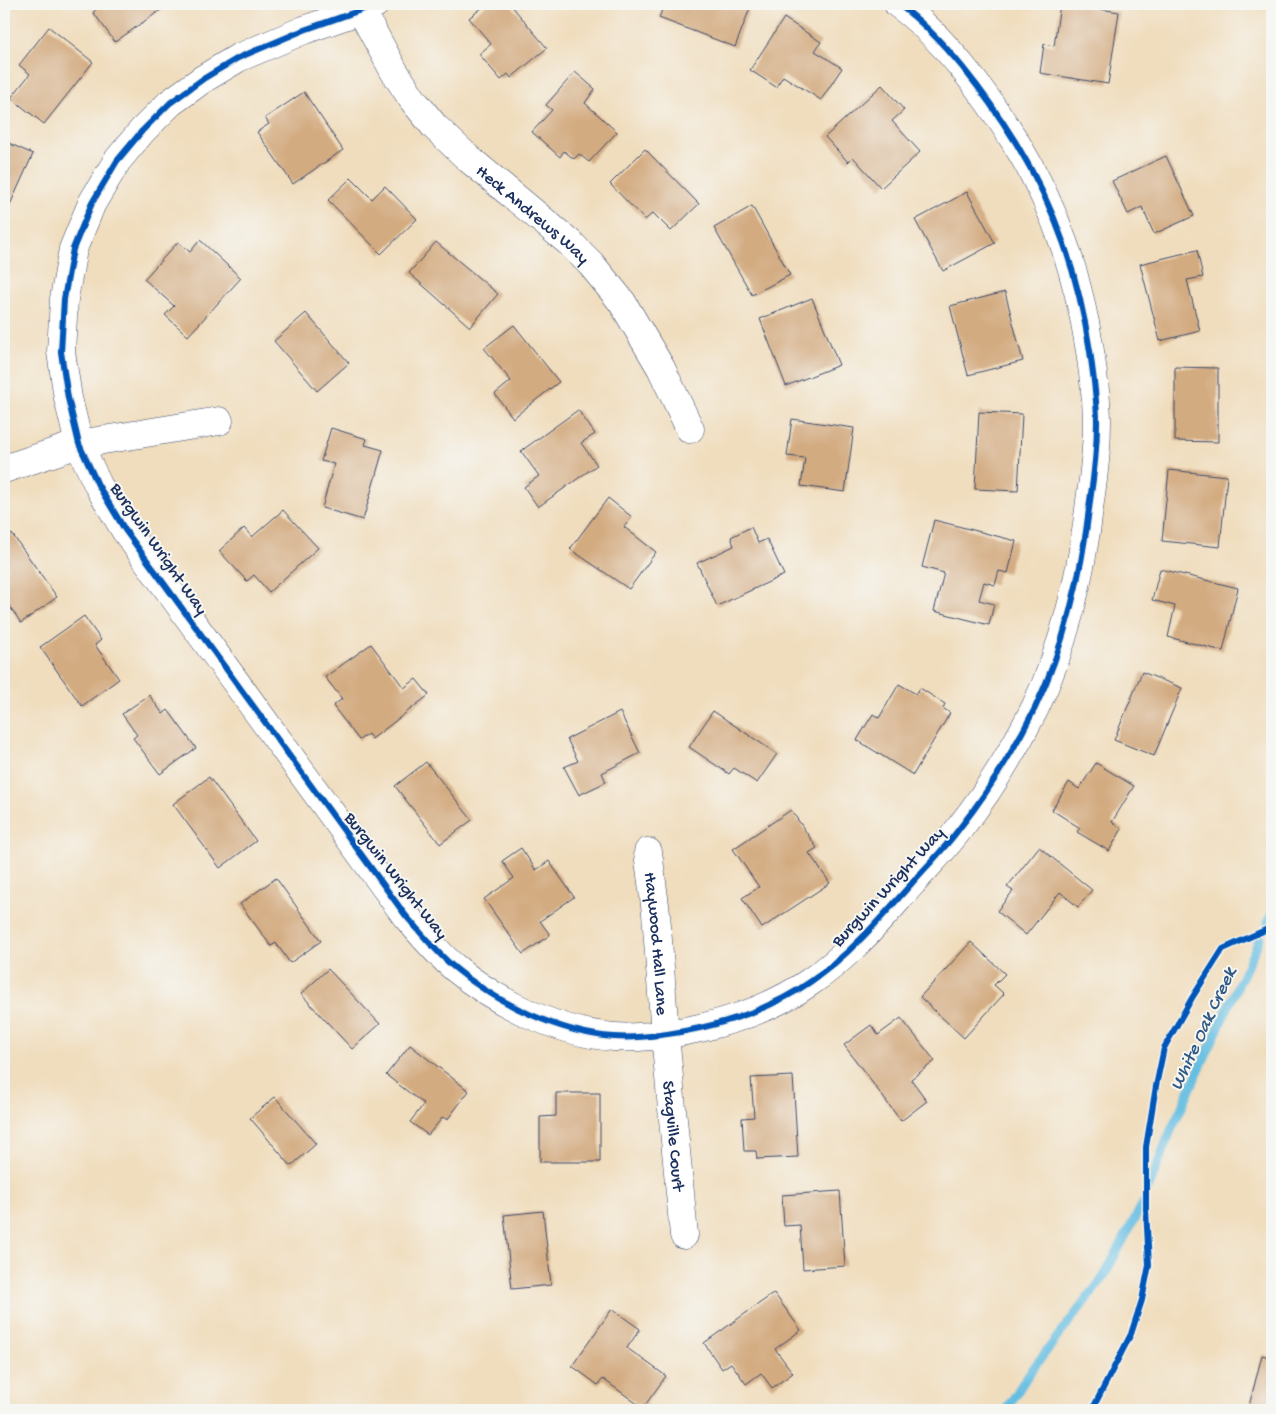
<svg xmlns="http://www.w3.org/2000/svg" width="1276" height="1414" viewBox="0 0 1276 1414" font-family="'Gochi Hand',sans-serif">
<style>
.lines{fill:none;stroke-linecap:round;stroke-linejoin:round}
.stream{stroke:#65bee2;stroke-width:9}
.building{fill:#d3ab81}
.minor-casing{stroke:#3b496c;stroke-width:29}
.minor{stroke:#fff;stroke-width:28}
.cycleway-casing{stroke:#f6f6f2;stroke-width:9}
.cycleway{stroke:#0057b8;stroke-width:6}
.labels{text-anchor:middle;stroke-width:4;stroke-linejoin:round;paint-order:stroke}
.street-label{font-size:18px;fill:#1b2f5e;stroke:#f6f6f2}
.water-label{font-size:19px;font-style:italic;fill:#315a86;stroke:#f6f6f2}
</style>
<rect width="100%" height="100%" fill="#f6f6f2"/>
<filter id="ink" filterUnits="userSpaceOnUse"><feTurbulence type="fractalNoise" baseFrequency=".02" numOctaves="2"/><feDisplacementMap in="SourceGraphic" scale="10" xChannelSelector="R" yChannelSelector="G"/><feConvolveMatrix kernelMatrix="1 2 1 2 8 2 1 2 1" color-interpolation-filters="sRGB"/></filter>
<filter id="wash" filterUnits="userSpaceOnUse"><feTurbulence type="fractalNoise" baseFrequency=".0096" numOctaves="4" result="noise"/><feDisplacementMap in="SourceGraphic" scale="20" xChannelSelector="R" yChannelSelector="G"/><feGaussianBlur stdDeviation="1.12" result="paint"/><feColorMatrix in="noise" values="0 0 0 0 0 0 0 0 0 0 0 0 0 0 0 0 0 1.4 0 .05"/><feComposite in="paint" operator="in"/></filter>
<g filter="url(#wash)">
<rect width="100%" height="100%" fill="#f0ddbd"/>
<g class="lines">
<g class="stream">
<polyline points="1268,922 1272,913"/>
<polyline points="1149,1187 1168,1137 1260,938"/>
<polyline points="1006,1410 1028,1375 1103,1278 1143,1203"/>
</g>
</g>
<g id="blocks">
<g class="building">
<polygon points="104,4 169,4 115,42 93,12"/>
<polygon points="487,4 510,4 547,48 511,78 508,74 501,80 479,54 491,44 469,18"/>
<polygon points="664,4 739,4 750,8 735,47 659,18"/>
<polygon points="1060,4 1068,4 1119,12 1108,84 1040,73 1044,44 1054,46"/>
<polygon points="784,18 821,42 815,51 842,68 821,100 783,76 776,87 750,70"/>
<polygon points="49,27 93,62 44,124 11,98 30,74 19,65"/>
<polygon points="575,72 595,89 585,103 617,132 589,162 579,154 574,159 564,151 560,157 532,132 552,110 546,105"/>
<polygon points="882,85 904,110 892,121 920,152 881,188 853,157 848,162 825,137"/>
<polygon points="304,92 343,150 293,184 257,132 269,124 265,118"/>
<polygon points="4,141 33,154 4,218"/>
<polygon points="645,149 699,204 671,231 653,213 645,220 610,184"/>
<polygon points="1166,156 1194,216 1154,234 1142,207 1128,214 1112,181"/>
<polygon points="351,178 372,199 385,186 417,219 381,254 328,200"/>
<polygon points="967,192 995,243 943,271 915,220"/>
<polygon points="752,206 790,275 752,295 714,228"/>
<polygon points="200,240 241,278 188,336 165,315 174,306 144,279 178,242 190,252"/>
<polygon points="436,242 498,294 470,327 409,273"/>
<polygon points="1197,250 1203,277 1187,280 1200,331 1160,341 1140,264"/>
<polygon points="1005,292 1023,361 968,375 950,306"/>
<polygon points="812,298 839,365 786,386 760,319"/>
<polygon points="306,313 349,363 317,391 274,341"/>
<polygon points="514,325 559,382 513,418 495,394 511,381 484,348"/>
<polygon points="1175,367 1218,368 1218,442 1175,441"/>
<polygon points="578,410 595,434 581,443 597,465 538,507 524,487 539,476 521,451"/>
<polygon points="979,412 1022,414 1018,491 975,489"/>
<polygon points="792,419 854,428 845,492 801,486 805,458 787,456"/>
<polygon points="331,428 367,439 365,445 383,450 363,520 322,508 334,464 321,461"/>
<polygon points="1169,470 1227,476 1220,547 1162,541"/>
<polygon points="608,498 632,517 624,527 656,552 629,589 570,549"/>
<polygon points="283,510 318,548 269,592 254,575 247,581 219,551 244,528 252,537"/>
<polygon points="934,520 1016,541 1008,573 999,571 995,585 984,582 979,600 994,604 989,625 934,611 944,573 922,567"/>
<polygon points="751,527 758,543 767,539 784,575 717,606 697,563 734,546 731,537"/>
<polygon points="12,534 57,597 21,623 4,598 4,540"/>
<polygon points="1160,569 1238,588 1223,651 1168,637 1175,606 1152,600"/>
<polygon points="84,616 101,640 95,645 119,679 82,706 40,647"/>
<polygon points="371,644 404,688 416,679 429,695 372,739 368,734 359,740 333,706 342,699 325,677"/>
<polygon points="1142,672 1182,688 1154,756 1114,740"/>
<polygon points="899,684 916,694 920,688 945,704 943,708 950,713 913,775 857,740 873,714 879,718"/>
<polygon points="149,695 163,714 168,710 196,748 160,774 133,738 137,735 122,714"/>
<polygon points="713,711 777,754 757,783 734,768 729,774 689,747"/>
<polygon points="620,712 640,753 602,773 606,782 579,795 564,767 578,761 567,739"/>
<polygon points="426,762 472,820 440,844 395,786"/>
<polygon points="1096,763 1134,786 1112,822 1122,829 1109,851 1077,832 1080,828 1052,810 1069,782 1079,789"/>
<polygon points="209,777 256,841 220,868 173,804"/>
<polygon points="791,810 817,848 809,853 830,883 762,928 742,898 759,887 733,849"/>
<polygon points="1039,847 1092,890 1078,907 1060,892 1026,935 997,911 1013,891 1007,887"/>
<polygon points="521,848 536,870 549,861 574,897 540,921 550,935 523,954 484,899 514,878 502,861"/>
<polygon points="276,878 321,941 290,963 276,943 271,946 240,904"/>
<polygon points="971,942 1005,974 994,985 1004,994 964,1038 920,997"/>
<polygon points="328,969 380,1024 352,1049 301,994"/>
<polygon points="901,1018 935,1061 911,1079 927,1101 901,1121 844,1045 871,1025 878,1035"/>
<polygon points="410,1045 469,1091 447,1120 443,1117 428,1135 410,1122 424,1104 386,1075"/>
<polygon points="793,1076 798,1157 757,1159 756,1151 744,1151 742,1118 754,1117 751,1078"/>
<polygon points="556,1093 600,1093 600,1162 540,1162 540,1117 556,1116"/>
<polygon points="275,1097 316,1144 291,1166 250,1118"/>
<polygon points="840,1191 845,1266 803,1269 800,1225 784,1226 782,1195"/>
<polygon points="543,1211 551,1285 512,1289 504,1215"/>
<polygon points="774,1293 801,1330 775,1349 793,1373 772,1388 761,1373 746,1384 731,1363 722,1369 704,1343"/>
<polygon points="612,1309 640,1329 627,1348 666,1376 643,1408 603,1379 598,1385 572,1366"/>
<polygon points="1262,1355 1272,1358 1272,1410 1248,1410"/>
</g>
</g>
</g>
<g filter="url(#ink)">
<use href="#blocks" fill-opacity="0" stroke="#3b496c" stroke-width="1"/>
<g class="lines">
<defs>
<g id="minor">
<path d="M375,4L361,10L304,30L238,58L203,79L170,103L142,131L117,161L92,203L73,249L64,299L61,352L68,398L79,444L98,485L125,530L406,916C422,934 437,953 455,968C497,1003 559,1033 614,1037C643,1039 672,1034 700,1028C739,1019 777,1005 810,982C849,956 881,918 912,883C928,865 945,848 959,829C989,791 1014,750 1035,708C1066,643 1082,572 1090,501C1094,475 1097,448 1097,422C1097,398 1093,374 1090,351C1078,274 1056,209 1016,143C987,96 943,36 898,4"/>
<path id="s1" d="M361,10L394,71L413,100L435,127L469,159L570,243L591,264L622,302L661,368L690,429"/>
<polyline points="4,469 79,444 219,421"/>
<path id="s2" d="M648,852L656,913L665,1035L684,1235"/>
</g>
</defs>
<use href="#minor" class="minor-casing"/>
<use href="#minor" class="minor"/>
<defs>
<g id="cycleway">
<path d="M375,4L361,10L304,30L238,58L203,79L170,103L142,131L117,161L92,203L73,249L64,299L61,352L68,398L79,444L98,485L125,530L406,916C422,934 437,953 455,968C497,1003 559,1033 614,1037C643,1039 672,1034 700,1028C739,1019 777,1005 810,982C849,956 881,918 912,883C928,865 945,848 959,829C989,791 1014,750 1035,708C1066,643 1082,572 1090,501C1094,475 1097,448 1097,422C1097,398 1093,374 1090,351C1078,274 1056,209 1016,143C987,96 943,36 898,4"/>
<polyline points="1092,1410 1131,1334 1142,1300 1149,1265 1146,1209 1146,1147 1156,1086 1164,1048 1192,998 1223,949 1272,927"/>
</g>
</defs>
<use href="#cycleway" class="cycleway-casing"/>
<use href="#cycleway" class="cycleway"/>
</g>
</g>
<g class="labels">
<g class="street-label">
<text dy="6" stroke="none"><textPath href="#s1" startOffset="270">Heck Andrews Way</textPath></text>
<text transform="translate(160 548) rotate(55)" y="6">Burgwin Wright Way</text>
<text transform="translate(397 875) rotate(52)" y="6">Burgwin Wright Way</text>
<text transform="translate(887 886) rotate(-47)" y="6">Burgwin Wright Way</text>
<text dy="6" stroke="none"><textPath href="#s2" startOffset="92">Haywood Hall Lane</textPath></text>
<text dy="6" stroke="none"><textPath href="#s2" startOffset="285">Stagville Court</textPath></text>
</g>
<g class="water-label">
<text transform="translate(1201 1028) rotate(-65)" y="7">White Oak Creek</text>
</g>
</g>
<rect width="1276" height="1414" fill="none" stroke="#f6f6f2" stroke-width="20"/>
</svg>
